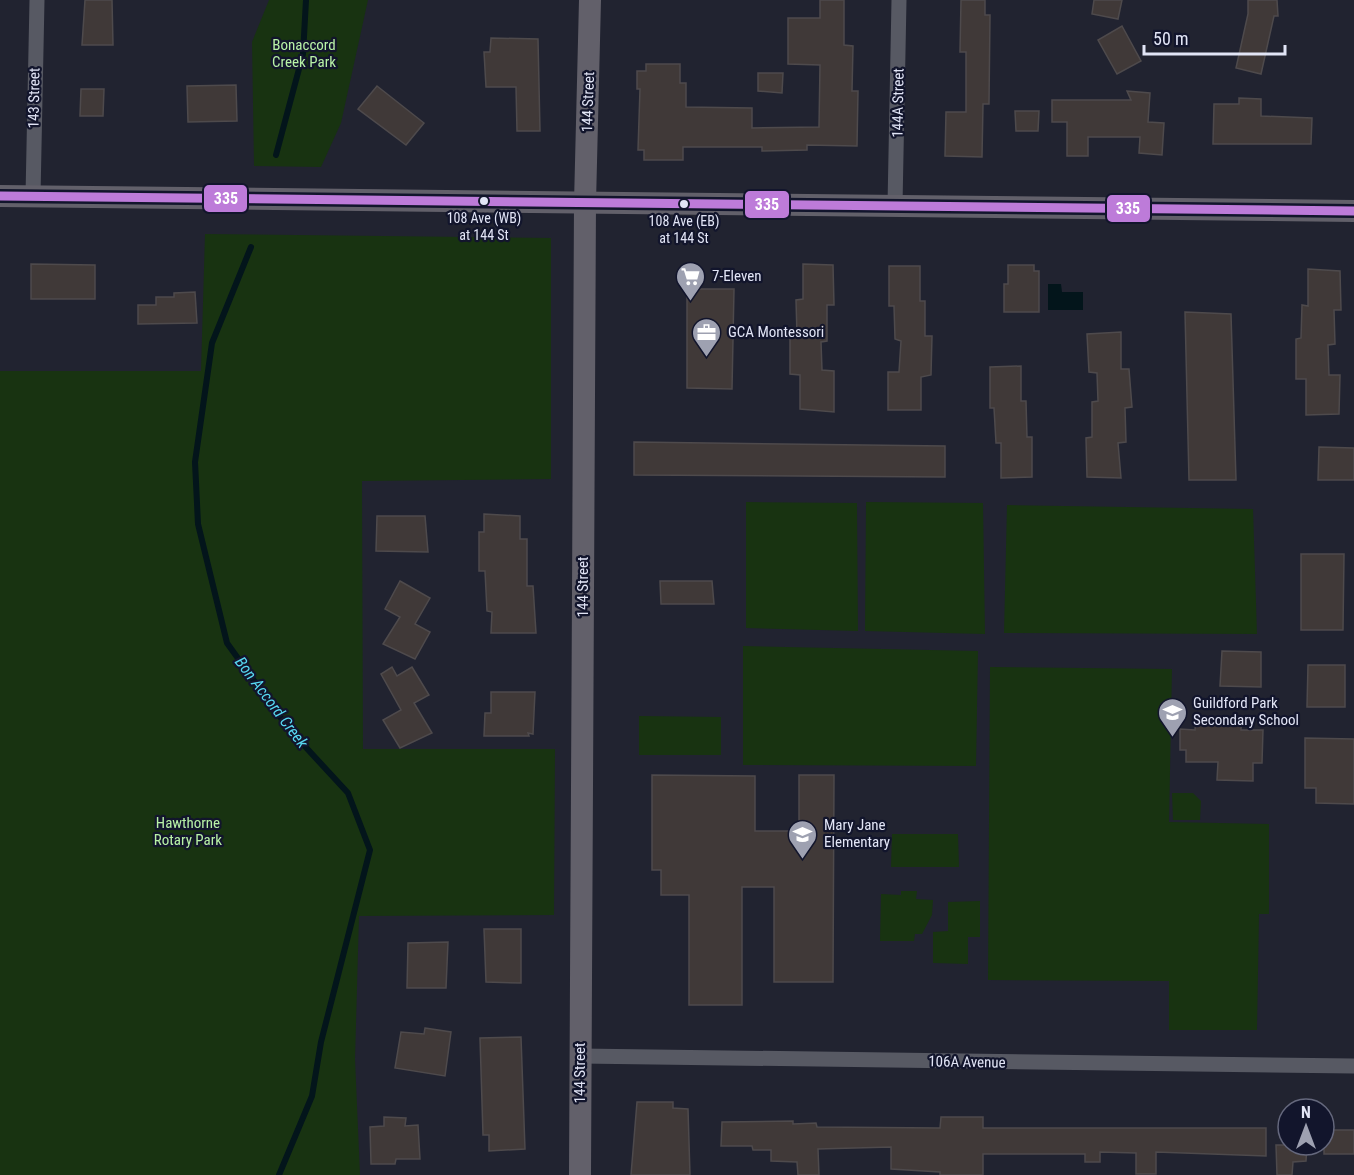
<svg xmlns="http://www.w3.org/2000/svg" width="1354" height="1175" viewBox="0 0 1354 1175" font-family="'Roboto Condensed',sans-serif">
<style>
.green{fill:#183311}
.water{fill:#03151b}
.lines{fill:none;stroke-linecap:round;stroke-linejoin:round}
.stream{stroke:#03151b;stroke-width:6}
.building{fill:#403938;stroke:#4e4a4c;stroke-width:1.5}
.street{stroke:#575963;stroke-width:15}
.secondary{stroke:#62606a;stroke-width:22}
.bus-1-casing{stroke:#12152c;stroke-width:14}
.bus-1{stroke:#bd7bd9;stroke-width:9}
.bus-dot{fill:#e2e5f6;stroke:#12152c;stroke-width:2}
.labels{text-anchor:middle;stroke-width:4.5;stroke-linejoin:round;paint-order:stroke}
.bus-label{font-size:14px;fill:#e2e5f6;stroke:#12152c}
.park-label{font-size:15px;fill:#b8f2a6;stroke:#12152c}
.street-label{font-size:15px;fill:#e2e5f6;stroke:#12152c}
.poi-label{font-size:15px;fill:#e2e5f6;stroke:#12152c;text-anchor:start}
.water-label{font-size:16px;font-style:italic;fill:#57d8f1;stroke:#12152c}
.line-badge{stroke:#12152c;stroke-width:2}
.badge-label{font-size:16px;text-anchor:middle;font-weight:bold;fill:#fff}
</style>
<rect width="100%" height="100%" fill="#212330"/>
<g class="green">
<polygon points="269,0 368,0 341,123 321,167 254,166 252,42"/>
<polygon points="205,234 551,238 551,479 362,481 363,749 555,749 554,915 359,916 355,1059 360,1175 0,1175 0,371 201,371"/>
<polygon points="746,502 857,503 858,631 746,628"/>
<polygon points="866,502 983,503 985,634 865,631"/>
<polygon points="1007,505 1253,509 1257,634 1004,633"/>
<polygon points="743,646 978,651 976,766 743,765"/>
<polygon points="990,667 1172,669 1169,822 1269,824 1269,914 1259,914 1257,1030 1169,1030 1169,981 988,980"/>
<polygon points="639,716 721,717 721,755 639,755"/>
<polygon points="1172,793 1193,793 1201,801 1200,820 1173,820"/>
<polygon points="892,834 958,834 959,867 891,867"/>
<polygon points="901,891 917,891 916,899 933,900 932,915 922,934 915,934 914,941 880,941 881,894 901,895"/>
<polygon points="980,901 980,937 968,937 968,964 933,963 933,932 948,931 948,902"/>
</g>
<polygon class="water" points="1048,284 1061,284 1062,292 1083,292 1083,310 1048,310"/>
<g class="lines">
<g class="stream">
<polyline points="276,155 303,54 306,0"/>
<polyline points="251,247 212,343 195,462 198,524 227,643 288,728 348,793 370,850 321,1042 312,1096 279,1175"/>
</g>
</g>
<g class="building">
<polygon points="85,0 112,0 113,45 82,45"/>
<polygon points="820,0 844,0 844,45 853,46 852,91 858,91 857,146 807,145 807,150 762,151 762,147 683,147 683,160 644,160 644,150 638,150 640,89 637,89 637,71 646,71 646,64 680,64 680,83 686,83 686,107 752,108 752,128 819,127 820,65 788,64 788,18 820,18"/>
<polygon points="961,0 985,0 985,15 990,15 989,104 983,104 982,157 945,156 946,112 966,112 966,52 960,52"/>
<polygon points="1094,0 1122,0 1118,19 1092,14"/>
<polygon points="1248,0 1277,0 1278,16 1274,16 1261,74 1236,68 1248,14"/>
<polygon points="1122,26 1141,61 1117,74 1098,40"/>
<polygon points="491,38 538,39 540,131 517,131 516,87 486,87 484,52 490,52"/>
<polygon points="758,73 783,73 782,93 758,91"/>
<polygon points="236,85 237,121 188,122 187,86"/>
<polygon points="377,86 424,123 406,145 358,109"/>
<polygon points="81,89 104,89 103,116 80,116"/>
<polygon points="1127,91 1150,93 1148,122 1164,123 1162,155 1139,153 1140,137 1088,137 1088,156 1067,156 1067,122 1052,122 1052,100 1131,100"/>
<polygon points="1239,98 1261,99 1261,116 1312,118 1311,144 1213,144 1214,104 1239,104"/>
<polygon points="1015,111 1039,111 1038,131 1016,131"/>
<polygon points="31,264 95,265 95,299 31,299"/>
<polygon points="803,264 833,265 834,305 827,305 827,341 821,342 822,370 834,371 834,412 800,409 800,375 790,374 790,335 797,335 796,300 803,299"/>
<polygon points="1008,265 1034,265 1034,271 1039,271 1039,312 1004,312 1004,284 1008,284"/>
<polygon points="889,266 920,266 920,301 925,301 925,336 932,336 931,375 921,377 921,410 888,410 888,372 899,372 901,341 895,339 894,306 889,306"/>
<polygon points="1308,269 1340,271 1341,310 1334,310 1335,344 1328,345 1329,375 1340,375 1339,414 1306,415 1306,379 1296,379 1296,339 1301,338 1302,305 1308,306"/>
<polygon points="687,289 734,289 732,389 687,388"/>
<polygon points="195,292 197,323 138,324 138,305 156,305 156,297 174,297 174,293"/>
<polygon points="1185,312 1231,314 1236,480 1189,480"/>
<polygon points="1121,332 1121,369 1129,369 1132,407 1125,408 1126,442 1118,443 1121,478 1087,477 1086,438 1092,437 1092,402 1098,401 1097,373 1089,372 1087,334"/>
<polygon points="1021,366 1021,401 1026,401 1027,437 1032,437 1032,477 1001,478 1001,443 996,443 994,408 990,408 990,367"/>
<polygon points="634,442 945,446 945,477 634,475"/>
<polygon points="1319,447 1354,448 1354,480 1318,480"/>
<polygon points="484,514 520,516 520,539 527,539 527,586 533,586 536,633 491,633 492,612 487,611 485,571 479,571 479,532 484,532"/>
<polygon points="377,516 425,516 428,552 376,551"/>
<polygon points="1301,554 1344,554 1343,630 1301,630"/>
<polygon points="400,581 430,598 415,624 430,632 415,659 383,644 400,617 385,609"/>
<polygon points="660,581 712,581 714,604 661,604"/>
<polygon points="1222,651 1261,652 1261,687 1220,686"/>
<polygon points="1308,665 1345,665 1345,707 1307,707"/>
<polygon points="392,667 397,676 412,667 429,695 414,703 432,733 400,748 383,720 401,710 381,674"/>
<polygon points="491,692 535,692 533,734 528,733 529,736 484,736 485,713 491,713"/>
<polygon points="1196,718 1241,719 1241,730 1263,730 1262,763 1253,763 1253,781 1217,780 1218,762 1186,762 1186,750 1180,750 1180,729 1195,730"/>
<polygon points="1305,738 1354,739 1354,804 1316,803 1316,788 1305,788"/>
<polygon points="652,775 755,776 755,831 799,831 799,775 834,775 833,982 774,982 774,887 742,887 742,1005 689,1005 689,895 661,895 661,870 652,870"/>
<polygon points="484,929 521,929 521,983 486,982"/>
<polygon points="448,942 446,988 407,988 408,943"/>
<polygon points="425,1028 451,1032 445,1076 395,1068 401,1032 424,1034"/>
<polygon points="521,1037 525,1149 489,1151 489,1135 483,1135 480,1038"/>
<polygon points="637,1102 673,1102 673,1108 688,1109 690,1175 631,1175"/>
<polygon points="384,1117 406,1118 405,1126 418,1125 420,1159 396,1159 395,1164 371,1164 370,1127 384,1126"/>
<polygon points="941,1117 983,1117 983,1128 1266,1128 1266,1156 1156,1152 1156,1174 1136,1174 1136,1153 1100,1152 1100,1162 1085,1162 1085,1154 983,1154 983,1175 940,1175 940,1172 891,1169 891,1147 818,1149 819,1175 798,1175 797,1162 771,1161 771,1150 753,1150 752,1146 721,1146 722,1122 793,1121 793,1124 816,1123 817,1127 940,1128"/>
<rect x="1324" y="1130" width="30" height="24"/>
<polygon points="1276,1145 1307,1145 1306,1161 1293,1162 1292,1175 1277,1175"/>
</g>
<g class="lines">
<g class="street">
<polyline points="33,196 37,0"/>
<polyline points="895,205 899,0"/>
<polyline points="580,1056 1354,1066"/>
</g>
<g class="secondary">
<polyline points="0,196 1354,211"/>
<polyline points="580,1175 585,203 590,0"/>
</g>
<defs>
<polyline id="bus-1" points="0,196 1354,211"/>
</defs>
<use href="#bus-1" class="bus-1-casing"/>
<use href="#bus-1" class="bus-1"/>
</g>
<defs>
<symbol id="supermarket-pin" viewBox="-11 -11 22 30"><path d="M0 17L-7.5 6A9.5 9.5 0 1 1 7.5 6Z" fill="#9ea1b1" stroke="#12152c"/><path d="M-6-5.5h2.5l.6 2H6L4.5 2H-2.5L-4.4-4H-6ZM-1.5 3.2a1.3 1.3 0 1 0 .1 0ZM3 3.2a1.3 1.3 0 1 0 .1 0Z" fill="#fff"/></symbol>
<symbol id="office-pin" viewBox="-11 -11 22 30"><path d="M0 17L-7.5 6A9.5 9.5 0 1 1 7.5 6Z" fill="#9ea1b1" stroke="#12152c"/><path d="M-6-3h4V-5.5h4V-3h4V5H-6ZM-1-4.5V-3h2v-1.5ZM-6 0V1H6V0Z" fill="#fff"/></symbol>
<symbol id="school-pin" viewBox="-11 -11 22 30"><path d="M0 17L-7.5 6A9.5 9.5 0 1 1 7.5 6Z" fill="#9ea1b1" stroke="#12152c"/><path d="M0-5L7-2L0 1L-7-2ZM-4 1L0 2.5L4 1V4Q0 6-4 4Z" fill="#fff"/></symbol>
</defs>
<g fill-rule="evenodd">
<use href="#supermarket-pin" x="674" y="260" width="33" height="45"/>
<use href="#office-pin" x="690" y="316" width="33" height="45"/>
<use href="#school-pin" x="1156" y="696" width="33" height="45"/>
<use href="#school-pin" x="786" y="818" width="33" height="45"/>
</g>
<g class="bus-dot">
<circle cx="484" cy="201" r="5"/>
<circle cx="684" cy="204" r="5"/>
</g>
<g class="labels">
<g class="bus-label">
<text x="484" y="223">108 Ave (WB)<tspan x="484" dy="17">at 144 St</tspan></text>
<text x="684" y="226">108 Ave (EB)<tspan x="684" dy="17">at 144 St</tspan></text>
</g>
<g class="park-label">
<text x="304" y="50">Bonaccord<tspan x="304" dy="17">Creek Park</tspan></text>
<text x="188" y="828">Hawthorne<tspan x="188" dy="17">Rotary Park</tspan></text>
</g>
<g class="street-label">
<text transform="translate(34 98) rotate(-89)" y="5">143 Street</text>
<text transform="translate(588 102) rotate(-88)" y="5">144 Street</text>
<text transform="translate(898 103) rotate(-89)" y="5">144A Street</text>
<text transform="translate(583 587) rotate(-90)" y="5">144 Street</text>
<text transform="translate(967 1062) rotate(1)" y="5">106A Avenue</text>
<text transform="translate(580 1073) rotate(-90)" y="5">144 Street</text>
</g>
<g class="poi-label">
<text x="712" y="281">7-Eleven</text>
<text x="728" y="337">GCA Montessori</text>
<text x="1193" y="708">Guildford Park<tspan x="1193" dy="17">Secondary School</tspan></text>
<text x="824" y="830">Mary Jane<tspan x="824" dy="17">Elementary</tspan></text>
</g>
<g class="water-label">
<text transform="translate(272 702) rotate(53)" y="6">Bon Accord Creek</text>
</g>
</g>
<g class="line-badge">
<rect x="203" y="184" width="45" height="29" rx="6" fill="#bd7bd9"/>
<rect x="744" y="190" width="46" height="29" rx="6" fill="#bd7bd9"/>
<rect x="1106" y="194" width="45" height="29" rx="6" fill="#bd7bd9"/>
</g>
<g class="badge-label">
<text x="226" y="204">335</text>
<text x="767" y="210">335</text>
<text x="1128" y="214">335</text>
</g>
<g transform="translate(1306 1127)"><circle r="28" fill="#12152c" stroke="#65687d" stroke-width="1.5"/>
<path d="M0-4.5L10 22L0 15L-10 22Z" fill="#9ea1b1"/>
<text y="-9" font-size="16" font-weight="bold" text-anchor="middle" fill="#e2e5f6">N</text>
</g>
<path d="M1144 45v9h141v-9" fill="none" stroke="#e2e5f6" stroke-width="3"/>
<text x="1153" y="45" font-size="18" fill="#e2e5f6" stroke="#12152c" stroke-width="4.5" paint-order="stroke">50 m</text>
</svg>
